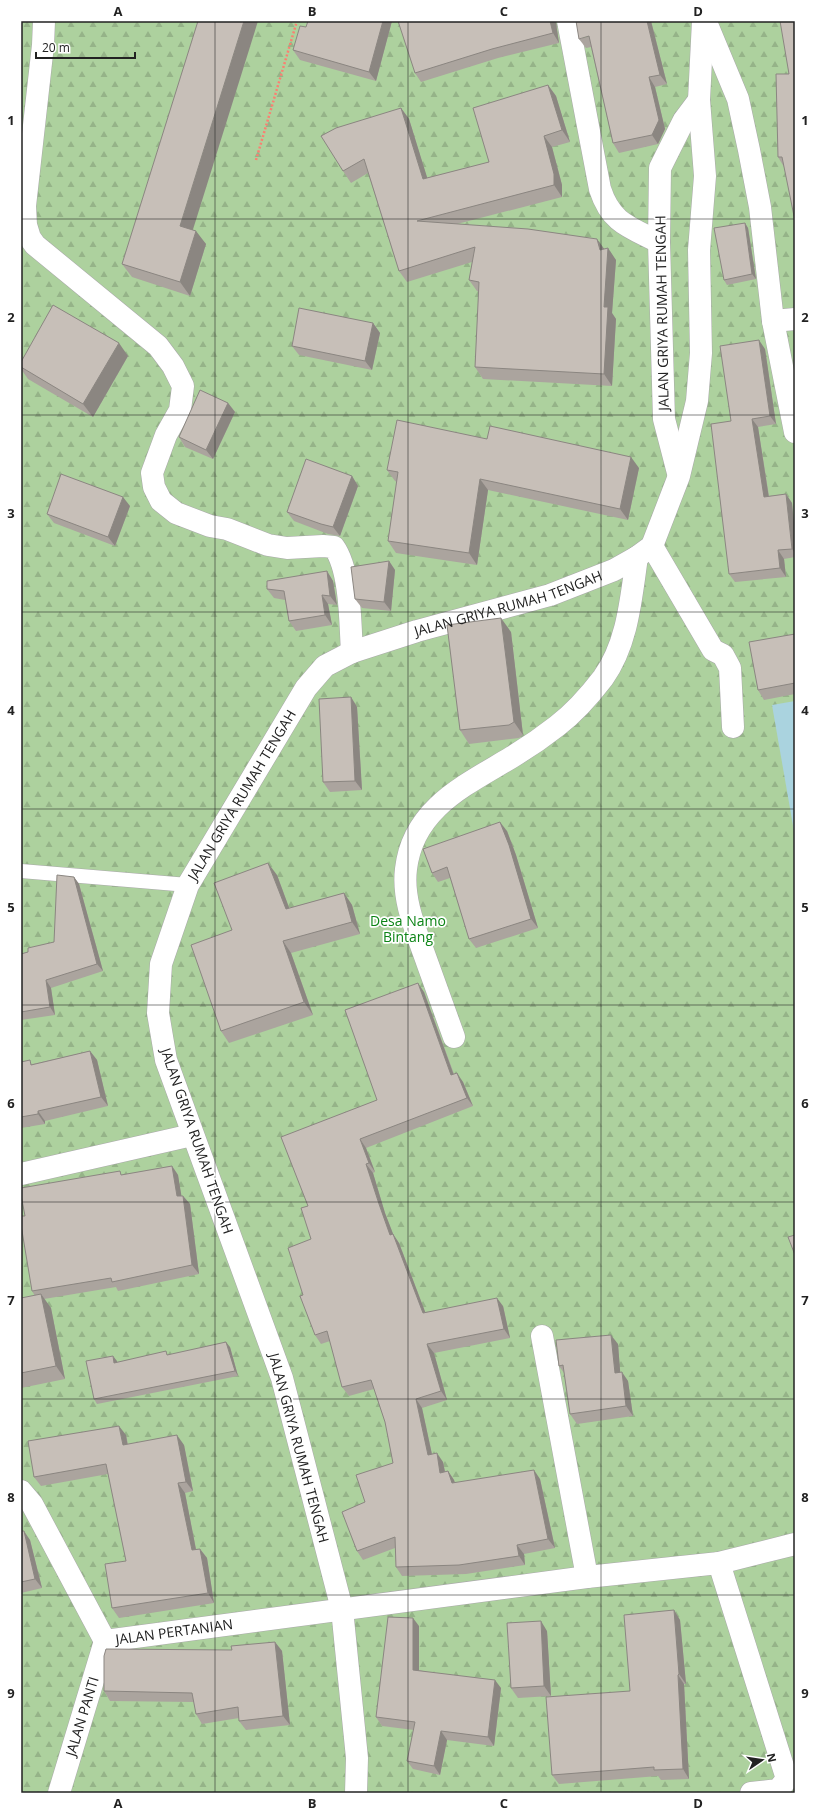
<svg xmlns="http://www.w3.org/2000/svg" width="816" height="1814" viewBox="0 0 816 1814" font-family="'Open Sans',sans-serif">
<style>
.forest{fill:url(#forest-firs)}
.water{fill:#aad3df}
.lines{fill:none;stroke-linecap:round;stroke-linejoin:round}
.service-casing{stroke:#a9a9a9;stroke-width:15}
.minor-casing{stroke:#a9a9a9;stroke-width:23}
.path{stroke:#fa8072;stroke-width:2.5;stroke-dasharray:2 2;stroke-linecap:butt}
.service{stroke:#fff;stroke-width:14}
.minor{stroke:#fff;stroke-width:22}
.wall{fill:#aba49e}
.shaded-wall{fill:#8b8681}
.building{fill:#c7bfb8;stroke:#8b8681}
.grid{fill:none;stroke:#222;stroke-width:1;stroke-opacity:0.55}
.labels{text-anchor:middle;stroke-width:3.5;stroke-linejoin:round;paint-order:stroke}
.street-label{font-size:14px;fill:#222;stroke:#fff}
.park-label{font-size:14px;fill:#0c8416;stroke:#fff}
.neatline{fill:none;stroke:#222;stroke-width:1.5}
.grid-label{font-size:13px;text-anchor:middle;font-weight:bold;fill:#222}
</style>
<defs>
<pattern id="forest-firs" width="22" height="20" patternUnits="userSpaceOnUse"><rect width="22" height="20" fill="#add19e"/><path d="M5 1l3.5 6h-7zM16 11l3.5 6h-7z" fill="#95b388"/></pattern>
</defs>
<rect width="100%" height="100%" fill="#f2efe9"/>
<polygon class="forest" points="21,21 788,21 795,66 795,1793 21,1793"/>
<polygon class="water" points="795,701 795,837 772,705"/>
<g class="lines">
<defs>
<polyline id="service" points="21,871 188,885"/>
<g id="minor">
<path d="M44,21L43,45L25,206L26,225L30,238L35,245L158,346L173,366L183,386L180,410L166,435L152,473L154,487L161,501L176,513L210,526L227,529L268,545L287,548L323,546L334,547C351,571 350,623 352,652"/>
<path d="M568,21L600,189C611,223 629,227 659,242"/>
<polyline points="706,22 738,99 749,150 760,207 773,321 795,432"/>
<polyline points="773,321 795,319"/>
<polyline points="678,473 664,419 659,242 660,168 684,120 699,100"/>
<polyline points="652,546 713,650 723,655 730,668 733,727"/>
<path d="M454,1037C445,1012 436,987 427,962C417,933 402,901 406,869C413,808 466,785 512,757C527,748 543,737 557,726C574,713 590,695 603,678C628,643 631,598 637,557"/>
<polyline points="21,1174 192,1135"/>
<polyline points="542,1336 587,1577"/>
<path id="s1" d="M21,1491L32,1504L105,1641L587,1577L719,1563L795,1544"/>
<polyline points="719,1563 787,1779 778,1790 751,1793"/>
<path id="s2" d="M59,1793L105,1641"/>
<path id="s3" d="M356,1793L357,1758L342,1609L282,1378L166,1060L158,1013L161,964L188,885L306,688L325,666L352,652L417,631L550,595L614,570L637,557L652,546L679,476L697,401L701,353L699,250L705,176L699,100L703,21"/>
</g>
</defs>
<use href="#service" class="service-casing"/>
<use href="#minor" class="minor-casing"/>
<polyline class="path" points="256,160 297,21"/>
<use href="#service" class="service"/>
<use href="#minor" class="minor"/>
</g>
<g class="wall">
<polygon points="392,21 376,81 300,60 293,50 306,27"/>
<polygon points="651,21 667,84 655,87 665,129 658,144 619,153 613,143 591,47 586,48 579,39"/>
<polygon points="795,21 784,167 778,157"/>
<polygon points="556,23 559,43 498,58 421,82 415,73"/>
<polygon points="548,85 556,96 570,142 552,147 562,185 562,197 457,224 604,249 616,260 612,313 616,319 612,386 483,379 475,367 479,292 477,291 469,280 472,262 407,282 399,271 368,173 351,183 343,171 401,108 409,119 427,178 489,162"/>
<polygon points="745,223 748,228 756,279 727,285 724,280"/>
<polygon points="193,230 206,244 190,296 132,277 122,264"/>
<polygon points="373,323 380,333 372,370 299,355 292,346"/>
<polygon points="765,349 776,424 758,427 769,496 786,494 792,503 795,533 795,557 784,559 786,577 735,582 729,574 731,421"/>
<polygon points="128,356 93,417 28,379 21,369 21,362"/>
<polygon points="228,403 235,412 213,459 185,447 179,437"/>
<polygon points="487,439 639,468 628,520 488,490 477,565 396,553 388,541 397,482 395,481 387,470"/>
<polygon points="352,476 358,486 340,536 328,534 294,521 287,512"/>
<polygon points="130,506 115,546 54,523 47,514"/>
<polygon points="389,561 395,570 391,611 362,608 355,599"/>
<polygon points="327,571 333,581 337,605 328,604 332,625 296,631 289,621 285,600 274,598 267,589"/>
<polygon points="511,632 523,735 519,738 469,744 460,730"/>
<polygon points="795,634 795,694 764,700 758,690"/>
<polygon points="351,697 357,707 362,790 330,792 323,782"/>
<polygon points="507,831 516,855 538,928 476,948 469,939 450,878 438,882 432,873"/>
<polygon points="277,875 289,908 344,893 352,905 360,934 291,953 313,1015 229,1043 221,1031 232,930"/>
<polygon points="74,877 79,884 103,971 51,988 55,1015 21,1020 21,954 28,952 54,942"/>
<polygon points="424,992 454,1074 463,1082 473,1106 366,1148 375,1172 373,1173 385,1213 393,1234 399,1243 425,1312 503,1306 510,1338 434,1353 447,1400 422,1408 432,1454 443,1462 445,1472 448,1471 454,1480 455,1483 540,1479 555,1548 524,1554 525,1565 466,1574 402,1576 396,1567 395,1548 363,1560 357,1551 365,1502 393,1463 385,1422 374,1389 349,1396 342,1387 330,1341 321,1344 315,1335 303,1295 311,1239 308,1206 377,1100"/>
<polygon points="90,1051 97,1060 108,1106 45,1121 45,1124 21,1128 21,1062 33,1064"/>
<polygon points="172,1166 178,1175 181,1196 183,1196 190,1204 199,1274 118,1291 116,1287 44,1299 51,1308 65,1379 21,1388 21,1298 35,1296 32,1291 25,1216 122,1175"/>
<polygon points="618,1344 620,1372 628,1381 633,1416 577,1424 570,1414 564,1373 559,1366"/>
<polygon points="230,1347 238,1376 97,1404 94,1399 113,1356 117,1362 169,1355"/>
<polygon points="126,1435 128,1444 184,1445 193,1491 185,1493 196,1549 200,1549 207,1558 214,1603 119,1618 112,1608 126,1561 108,1474 41,1486 34,1477"/>
<polygon points="21,1531 30,1540 42,1588 21,1593"/>
<polygon points="674,1610 680,1620 686,1684 684,1684 689,1779 661,1780 658,1776 559,1784 552,1775 630,1691"/>
<polygon points="419,1626 419,1670 501,1688 494,1746 447,1740 440,1775 413,1769 407,1761 414,1730 382,1726 376,1717"/>
<polygon points="547,1631 551,1696 518,1698 511,1688"/>
<polygon points="275,1642 282,1651 290,1725 246,1730 239,1721 239,1718 202,1724 196,1714 194,1702 110,1701 104,1691 232,1650"/>
</g>
<g class="shaded-wall">
<polygon points="244,21 258,21 190,239 180,226"/>
<polygon points="383,21 392,21 376,81 369,72"/>
<polygon points="550,21 556,21 556,23 559,43 553,33"/>
<polygon points="647,21 651,21 667,84 660,75"/>
<polygon points="649,77 655,87 665,129 658,144 652,135"/>
<polygon points="548,85 556,96 570,142 562,130"/>
<polygon points="401,108 409,119 431,190 423,179"/>
<polygon points="544,136 552,147 562,185 562,197 554,185"/>
<polygon points="745,223 748,228 756,279 752,274"/>
<polygon points="196,231 206,244 190,296 180,282"/>
<polygon points="597,239 605,250 608,248 616,260 612,313 616,319 612,386 604,374 604,307 600,250"/>
<polygon points="373,323 380,333 372,370 365,361"/>
<polygon points="759,340 765,349 776,424 770,416"/>
<polygon points="119,343 128,356 93,417 83,404"/>
<polygon points="228,403 235,412 213,459 206,450"/>
<polygon points="752,419 758,427 770,505 764,497"/>
<polygon points="631,457 639,468 628,520 620,509"/>
<polygon points="352,476 358,486 340,536 333,527"/>
<polygon points="480,479 488,490 477,565 469,553"/>
<polygon points="786,494 792,503 795,533 795,553 792,549"/>
<polygon points="123,497 130,506 115,546 108,537"/>
<polygon points="778,550 784,559 786,577 780,568"/>
<polygon points="389,561 395,570 391,611 384,602"/>
<polygon points="327,571 333,581 337,605 330,596"/>
<polygon points="322,595 328,604 332,625 325,615"/>
<polygon points="501,618 511,632 523,735 514,722"/>
<polygon points="351,697 357,707 362,790 355,781"/>
<polygon points="500,822 507,831 516,855 538,928 531,919"/>
<polygon points="268,863 277,875 294,921 286,909"/>
<polygon points="74,877 79,884 103,971 97,964"/>
<polygon points="344,893 352,905 360,934 352,922"/>
<polygon points="283,941 291,953 313,1015 304,1002"/>
<polygon points="46,980 51,988 55,1015 50,1007"/>
<polygon points="418,983 424,992 457,1084 451,1075"/>
<polygon points="90,1051 97,1060 108,1106 101,1097"/>
<polygon points="457,1073 463,1082 473,1106 467,1098"/>
<polygon points="38,1111 45,1121 45,1124 38,1114"/>
<polygon points="360,1139 366,1148 375,1172 369,1163"/>
<polygon points="366,1164 373,1173 385,1213 397,1244 390,1235 379,1204"/>
<polygon points="172,1166 178,1175 183,1205 177,1196"/>
<polygon points="183,1196 190,1204 199,1274 192,1265"/>
<polygon points="393,1234 399,1243 429,1322 423,1313"/>
<polygon points="41,1294 51,1308 65,1379 56,1366"/>
<polygon points="497,1298 503,1306 510,1338 504,1329"/>
<polygon points="611,1335 618,1344 621,1382 615,1373"/>
<polygon points="226,1342 230,1347 238,1376 235,1371"/>
<polygon points="427,1344 434,1353 447,1400 441,1391"/>
<polygon points="113,1356 117,1361 118,1368 114,1363"/>
<polygon points="622,1372 628,1381 633,1416 626,1406"/>
<polygon points="416,1399 422,1408 434,1464 428,1455"/>
<polygon points="119,1426 126,1435 129,1455 123,1445"/>
<polygon points="177,1435 184,1445 193,1491 186,1482"/>
<polygon points="437,1453 443,1462 447,1482 440,1473"/>
<polygon points="534,1470 540,1479 555,1548 548,1539"/>
<polygon points="448,1471 454,1480 458,1492 452,1483"/>
<polygon points="178,1483 185,1493 198,1560 192,1550"/>
<polygon points="24,1531 30,1540 42,1588 35,1579"/>
<polygon points="517,1545 524,1554 525,1565 519,1556"/>
<polygon points="200,1549 207,1558 214,1603 208,1593"/>
<polygon points="674,1610 680,1620 686,1684 679,1674"/>
<polygon points="413,1618 419,1626 419,1678 413,1670"/>
<polygon points="541,1621 547,1631 551,1696 544,1686"/>
<polygon points="275,1642 282,1651 290,1725 283,1716"/>
<polygon points="678,1675 684,1684 689,1779 683,1769"/>
<polygon points="495,1680 501,1688 494,1746 488,1737"/>
<polygon points="441,1731 447,1740 440,1775 434,1766"/>
</g>
<g class="building">
<polygon points="198,21 244,21 180,226 196,231 180,282 122,264"/>
<polygon points="308,21 383,21 369,72 293,50 300,26 306,27"/>
<polygon points="398,21 550,21 553,33 492,49 415,73"/>
<polygon points="576,21 647,21 660,75 649,77 659,120 652,135 613,143 589,36 579,39"/>
<polygon points="780,21 795,21 795,221 782,157 778,157 776,74 789,74"/>
<polygon points="548,85 562,130 544,136 554,174 554,185 417,221 528,229 597,239 600,250 608,248 604,307 608,307 604,374 475,367 479,282 469,280 475,247 399,271 364,159 343,171 321,136 336,128 401,108 423,179 489,162 473,108"/>
<polygon points="745,223 752,274 724,280 714,228"/>
<polygon points="53,305 119,343 83,404 21,367 21,362"/>
<polygon points="299,308 373,323 365,361 292,346"/>
<polygon points="759,340 770,416 752,419 764,497 786,494 792,549 778,550 780,568 729,574 711,424 731,421 720,346"/>
<polygon points="200,390 228,403 206,450 179,437"/>
<polygon points="397,420 487,439 490,426 631,457 620,509 480,479 469,553 388,541 398,472 387,470"/>
<polygon points="306,459 352,476 333,527 321,524 287,512"/>
<polygon points="61,474 123,497 108,537 47,514"/>
<polygon points="389,561 384,602 355,599 351,567"/>
<polygon points="327,571 330,596 322,595 325,615 289,621 284,591 267,589 267,581"/>
<polygon points="501,618 514,722 509,725 460,730 447,625"/>
<polygon points="795,634 795,683 758,690 749,642"/>
<polygon points="351,697 355,781 323,782 319,699"/>
<polygon points="500,822 509,845 531,919 469,939 447,867 432,873 423,849"/>
<polygon points="268,863 286,909 344,893 352,922 283,941 304,1002 221,1031 191,945 232,930 214,883"/>
<polygon points="57,875 74,877 97,964 46,980 50,1007 21,1012 21,954 28,952 28,948 54,942"/>
<polygon points="418,983 451,1075 457,1073 467,1098 360,1139 369,1163 366,1164 379,1204 390,1235 393,1234 423,1313 497,1298 504,1329 427,1344 441,1391 416,1399 428,1455 437,1453 440,1473 448,1471 452,1483 534,1470 548,1539 517,1545 519,1556 459,1565 396,1567 395,1537 357,1551 342,1512 365,1502 356,1475 393,1463 385,1422 371,1380 342,1387 327,1331 315,1335 300,1296 303,1295 288,1248 311,1239 301,1208 308,1206 281,1137 377,1100 345,1010"/>
<polygon points="90,1051 101,1097 38,1111 38,1114 21,1117 21,1062 30,1060 31,1065"/>
<polygon points="172,1166 177,1196 183,1196 192,1265 112,1282 111,1278 32,1291 21,1225 21,1216 25,1216 21,1195 21,1188 120,1171 121,1175"/>
<polygon points="795,1235 795,1255 788,1237"/>
<polygon points="41,1294 56,1366 21,1373 21,1298"/>
<polygon points="611,1335 615,1373 622,1372 626,1406 570,1414 563,1365 559,1366 556,1340"/>
<polygon points="226,1342 235,1371 94,1399 86,1361 113,1356 114,1363 166,1351 167,1355"/>
<polygon points="119,1426 123,1445 177,1435 186,1482 178,1483 192,1550 200,1549 208,1593 112,1608 105,1564 126,1561 106,1464 34,1477 28,1441"/>
<polygon points="21,1531 24,1531 35,1579 21,1582"/>
<polygon points="674,1610 679,1674 678,1675 683,1769 654,1770 654,1767 552,1775 546,1697 630,1691 624,1615"/>
<polygon points="388,1617 413,1618 413,1670 495,1680 488,1737 441,1731 434,1766 407,1761 415,1722 376,1717"/>
<polygon points="541,1621 544,1686 511,1688 507,1623"/>
<polygon points="275,1642 283,1716 239,1721 238,1707 196,1714 192,1693 104,1691 104,1656 106,1649 232,1650 231,1646"/>
</g>
<path class="grid" d="M215,21V1793M408,21V1793M601,21V1793M21,219H795M21,415H795M21,612H795M21,809H795M21,1005H795M21,1202H795M21,1399H795M21,1595H795"/>
<g class="labels">
<g class="street-label">
<text transform="translate(662 313) rotate(-91)" y="5">JALAN GRIYA RUMAH TENGAH</text>
<text dy="5" stroke="none"><textPath href="#s3" startOffset="1395">JALAN GRIYA RUMAH TENGAH</textPath></text>
<text dy="5" stroke="none"><textPath href="#s3" startOffset="1047">JALAN GRIYA RUMAH TENGAH</textPath></text>
<text transform="translate(197 1141) rotate(71)" y="5">JALAN GRIYA RUMAH TENGAH</text>
<text transform="translate(299 1448) rotate(75)" y="5">JALAN GRIYA RUMAH TENGAH</text>
<text dy="5" stroke="none"><textPath href="#s1" startOffset="242">JALAN PERTANIAN</textPath></text>
<text dy="5" stroke="none"><textPath href="#s2" startOffset="80">JALAN PANTI</textPath></text>
</g>
<g class="park-label">
<text x="408" y="926">Desa Namo<tspan x="408" dy="16">Bintang</tspan></text>
</g>
</g>
<rect width="816" height="1814" fill="none" stroke="#ffffff" stroke-width="44"/>
<g transform="translate(762 1760) rotate(77)" stroke="#ffffff" stroke-width="3" paint-order="stroke">
<path d="M0-3L7 15L0 10L-7 15Z" fill="#222222"/>
<text y="-6" font-size="11" font-weight="bold" text-anchor="middle" fill="#222222">N</text>
</g>
<path d="M36 52v6h99v-6" fill="none" stroke="#222222" stroke-width="2"/>
<text x="42" y="52" font-size="12" fill="#222222" stroke="#ffffff" stroke-width="3" paint-order="stroke">20 m</text>
<rect x="22" y="22" width="772" height="1770" class="neatline"/>
<g class="grid-label">
<text x="118" y="16">A</text>
<text x="312" y="16">B</text>
<text x="504" y="16">C</text>
<text x="698" y="16">D</text>
<text x="11" y="125">1</text>
<text x="805" y="125">1</text>
<text x="11" y="322">2</text>
<text x="805" y="322">2</text>
<text x="11" y="518">3</text>
<text x="805" y="518">3</text>
<text x="11" y="715">4</text>
<text x="805" y="715">4</text>
<text x="11" y="912">5</text>
<text x="805" y="912">5</text>
<text x="11" y="1108">6</text>
<text x="805" y="1108">6</text>
<text x="11" y="1305">7</text>
<text x="805" y="1305">7</text>
<text x="11" y="1502">8</text>
<text x="805" y="1502">8</text>
<text x="11" y="1698">9</text>
<text x="805" y="1698">9</text>
<text x="118" y="1808">A</text>
<text x="312" y="1808">B</text>
<text x="504" y="1808">C</text>
<text x="698" y="1808">D</text>
</g>
</svg>
